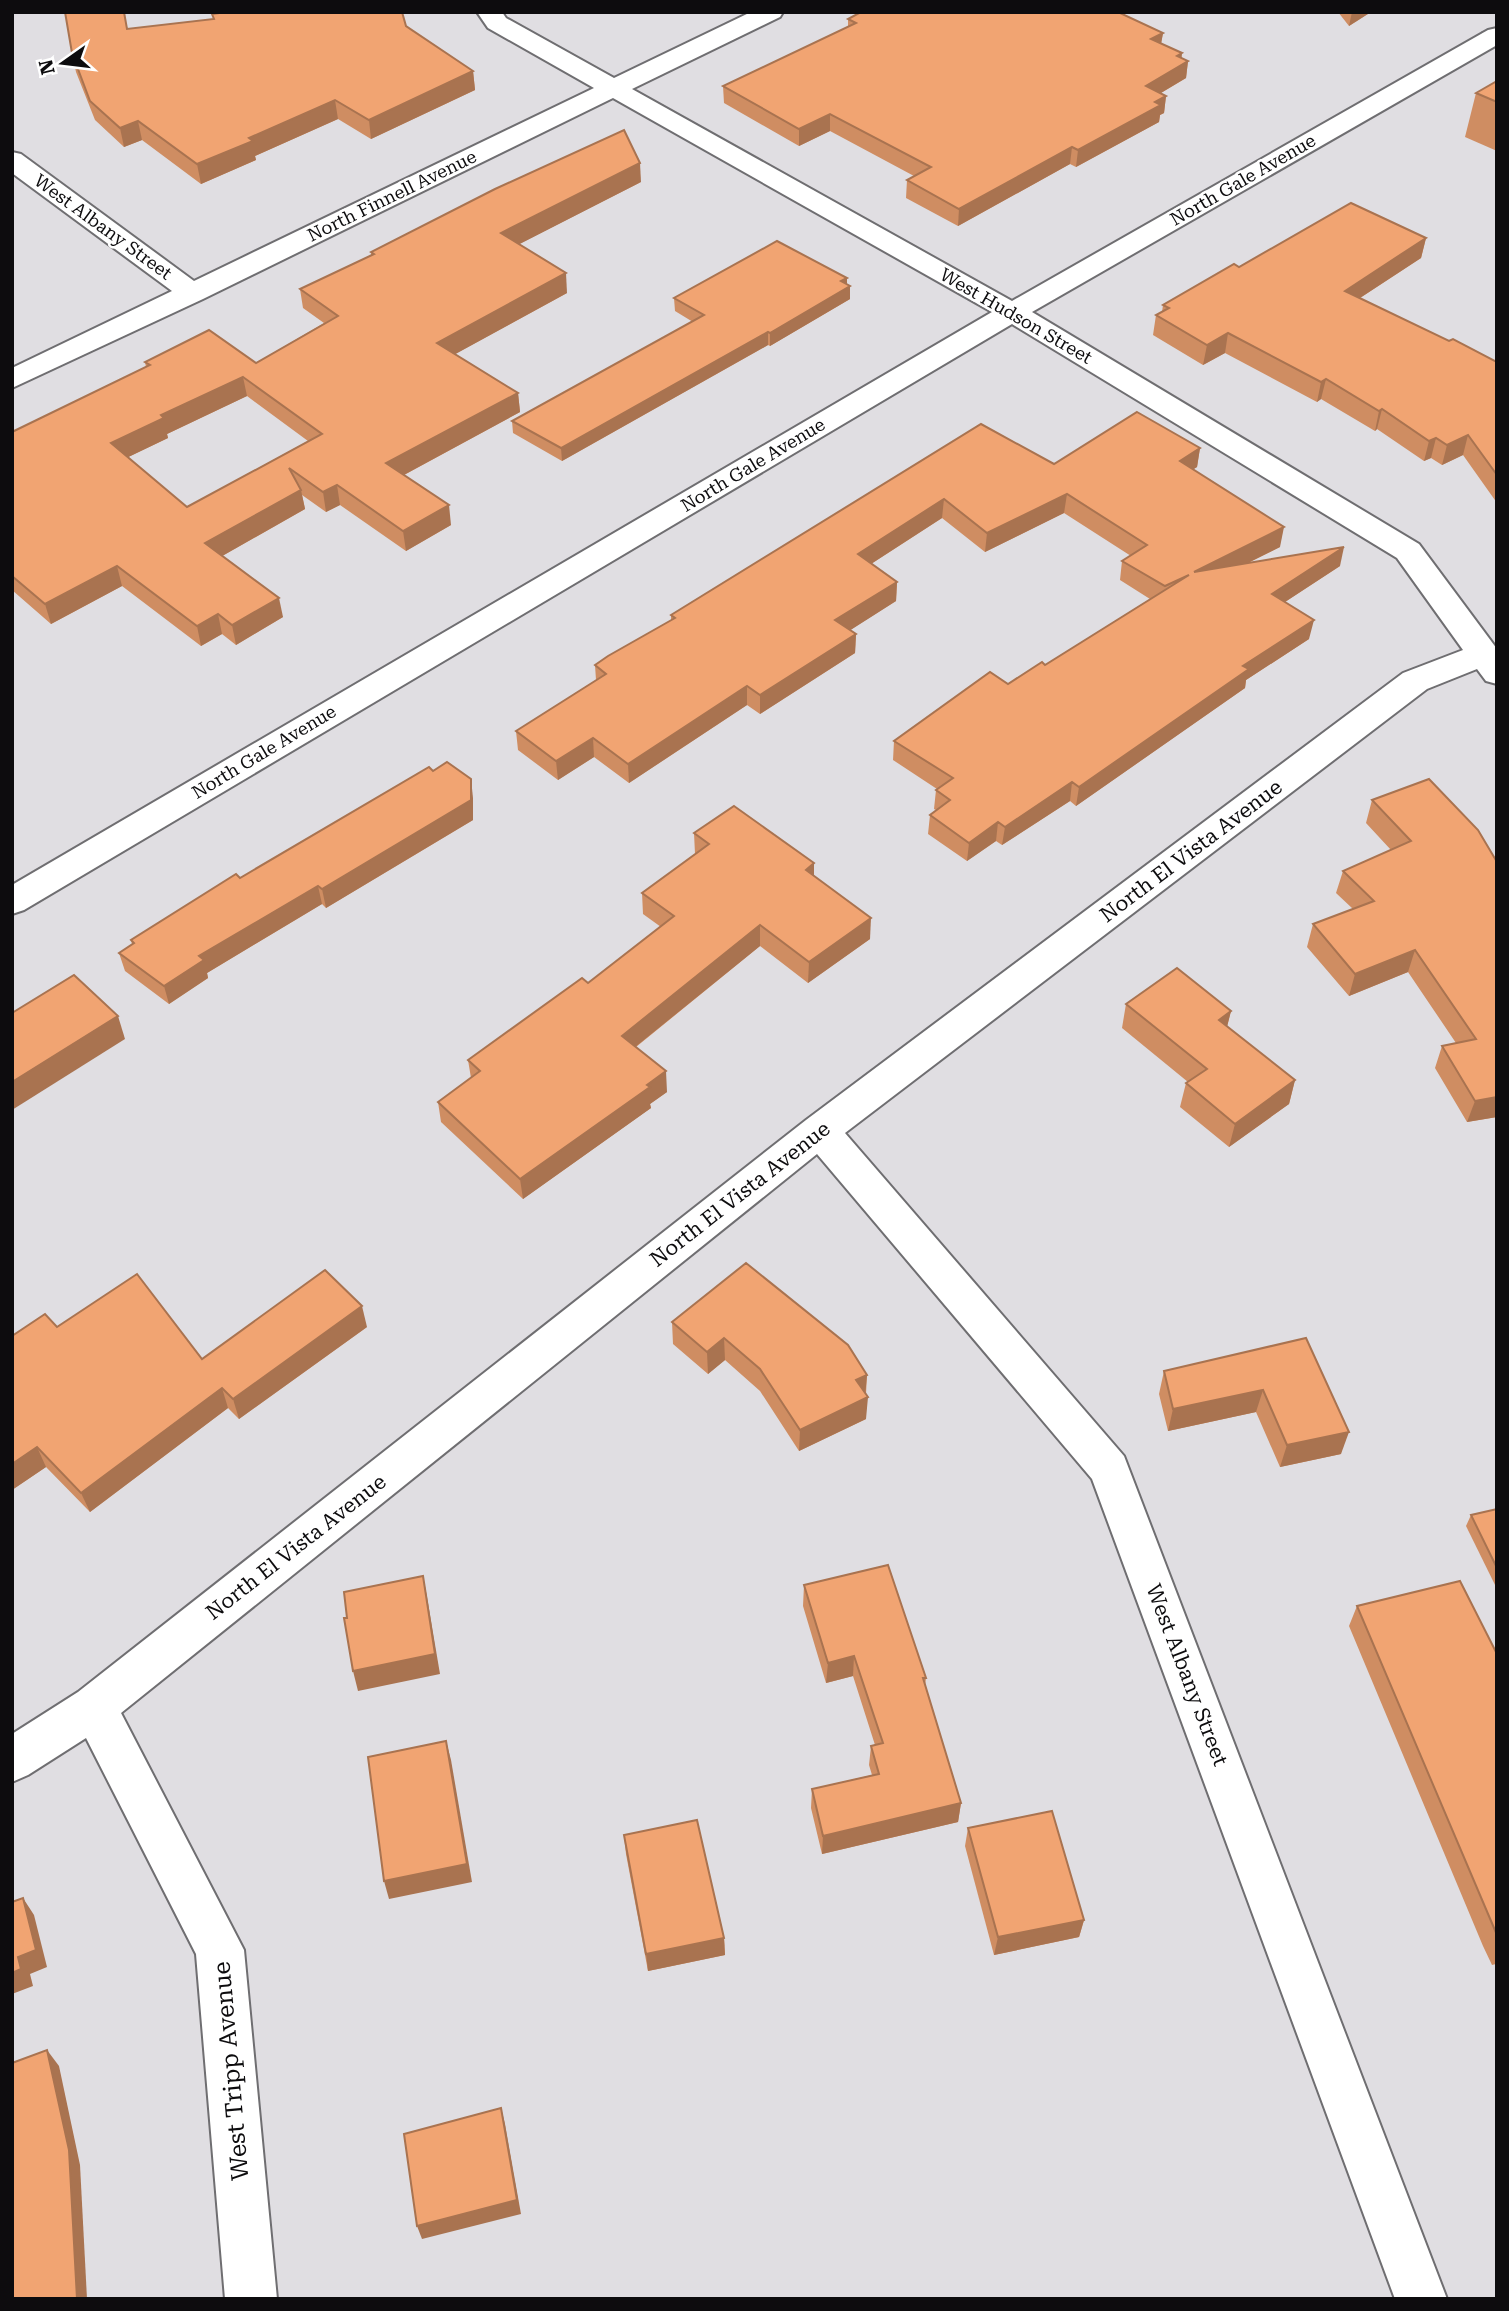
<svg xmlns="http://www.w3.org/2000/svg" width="1509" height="2311" viewBox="0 0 1509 2311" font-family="'Roboto Serif',serif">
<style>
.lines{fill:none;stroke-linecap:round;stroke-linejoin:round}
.minor-casing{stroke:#6f6e71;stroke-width:4}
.major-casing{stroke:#6f6e71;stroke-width:4}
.minor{fill:#fff;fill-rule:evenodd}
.major{fill:#fff;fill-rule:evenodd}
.wall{fill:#cf8d62;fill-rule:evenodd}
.shaded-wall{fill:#a97350}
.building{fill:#f1a472;stroke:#a97350;stroke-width:2;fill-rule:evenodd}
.labels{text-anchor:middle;stroke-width:5;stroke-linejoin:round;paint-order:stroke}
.far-street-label{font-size:18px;fill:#0d0c0e;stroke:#fff}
.street-label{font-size:21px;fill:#0d0c0e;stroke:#fff}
.near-street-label{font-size:24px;fill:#0d0c0e;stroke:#fff}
</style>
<rect width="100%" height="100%" fill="#e0dee2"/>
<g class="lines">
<defs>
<polygon id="minor" points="477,12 502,12 506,18 614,78 751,12 783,12 780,17 632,89 1012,301 1488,30 1497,28 1497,45 1032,312 1419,544 1497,649 1497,684 1486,681 1477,669 1427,689 845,1133 1124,1456 1447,2299 1395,2299 1092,1479 817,1154 121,1713 244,1950 277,2299 225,2299 196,1954 86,1738 28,1775 12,1782 12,1734 78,1692 806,1120 1403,673 1463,650 1397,558 1012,324 24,910 12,914 12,885 992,312 613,98 203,299 12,388 12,368 172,291 12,173 12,152 21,154 194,281 594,88 488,28"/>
<polygon id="major" points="1497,31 1497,45 1483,43 1480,38 1483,33"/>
</defs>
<use href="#minor" class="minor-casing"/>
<use href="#major" class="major-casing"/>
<use href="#minor" class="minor"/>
<use href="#major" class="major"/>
</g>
<g class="wall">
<polygon points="1338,12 1371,12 1349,26"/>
<polygon points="848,19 1163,33 1161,43 1182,58 1188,61 1186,78 1161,93 1166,96 1164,113 1160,115 1159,122 1076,167 1070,164 958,226 906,198 907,180 914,176 830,131 799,146 724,103 723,86 848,27"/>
<polygon points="406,26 473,71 475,90 371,139 338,119 255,156 256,160 201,184 142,140 124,147 95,120 76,72 72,53 128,29"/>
<polygon points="1476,93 1497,102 1497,151 1465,137"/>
<path d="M641,182L519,244L567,293L455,354L518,393L520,412L404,475L451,525L406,551L340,505L326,512L302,495L305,509L222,556L283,617L236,645L222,634L201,646L122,586L51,624L12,590V432L146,367L145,362L256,363L324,323L303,308L300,289L371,255V252ZM247,396L308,441L187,507L128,457L168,438L167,434Z"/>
<polygon points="1426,238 1421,258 1360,298 1449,341 1497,362 1497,503 1463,455 1442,465 1431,458 1424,461 1377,429 1375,431 1321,399 1317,402 1225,353 1203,365 1153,335 1156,315 1162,312 1163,305 1239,267"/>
<polygon points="847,278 847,284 850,299 770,346 768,345 562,461 513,433 512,421 693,322 675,311 674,298"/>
<polygon points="981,424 1054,464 1200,448 1197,467 1193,469 1280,547 1246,564 1340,566 1285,602 1309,639 1246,680 1245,688 1076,806 1070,801 1002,845 996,841 967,861 928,834 930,815 936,810 934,809 936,790 937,789 893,760 894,741 1045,665 1150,599 1120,580 1122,561 1131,556 1064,513 985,552 942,518 871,564 897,582 896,601 850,630 856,634 855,653 760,714 747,705 629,783 594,757 558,780 518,750 516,731 596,680 595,665 671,620 671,615"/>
<polygon points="1429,779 1497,1117 1467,1122 1435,1068 1442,1046 1456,1043 1408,972 1349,996 1307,947 1313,924 1353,909 1336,893 1343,871 1391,850 1366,823 1372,800"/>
<polygon points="473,798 473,820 326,908 322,904 207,973 208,978 169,1004 125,971 119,953 132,944 131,940 240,878"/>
<polygon points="694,833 814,863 814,876 870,939 808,983 760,946 636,1047 667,1092 650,1104 651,1108 523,1199 441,1122 438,1102 471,1078 468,1060 588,983 661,927 643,914 642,893 695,854"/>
<polygon points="1126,1004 1231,1011 1227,1026 1295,1080 1289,1104 1229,1147 1180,1107 1186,1083 1188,1082 1122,1028"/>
<polygon points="672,1322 867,1375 866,1394 866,1419 799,1451 760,1391 725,1360 708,1374 673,1344"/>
<polygon points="57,1327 202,1359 367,1327 239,1419 228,1408 90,1512 46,1467 12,1490"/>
<polygon points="1306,1338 1341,1454 1280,1467 1256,1412 1168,1431 1159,1394 1164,1371"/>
<polygon points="1497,1509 1497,1589 1466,1526 1471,1515"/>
<polygon points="804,1585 926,1678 925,1686 961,1803 958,1822 822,1854 811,1808 812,1789 872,1775 869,1765 871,1746 875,1745 853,1676 826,1683 803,1606"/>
<polygon points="1357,1606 1497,1654 1497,1967 1496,1964 1492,1965 1483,1946 1349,1626"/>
<polygon points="968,1828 1084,1920 1079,1937 994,1955 965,1846"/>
<polygon points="624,1835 724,1938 725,1955 648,1971 626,1854"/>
</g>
<g class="shaded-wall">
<polygon points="1352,12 1371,12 1349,26"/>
<polygon points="1163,33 1160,50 1151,39"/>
<polygon points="1182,53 1181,66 1188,61 1186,78 1144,103 1146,86 1177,56"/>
<polygon points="473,71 475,90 371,139 369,120"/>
<polygon points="1166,96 1164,113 1160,115 1159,122 1076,167 1078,150"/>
<polygon points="335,100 338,119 255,156 256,160 201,184 197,164 249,138"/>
<polygon points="830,114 830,131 799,146 799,129"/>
<polygon points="138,121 142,140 124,147 120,128"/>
<polygon points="1072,147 1070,164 958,226 959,209"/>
<polygon points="640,163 641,182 502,253 501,233"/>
<polygon points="1426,238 1421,258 1340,311 1345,291"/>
<polygon points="566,273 567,293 439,363 437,343"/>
<polygon points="847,278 847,288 850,286 850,299 770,346 770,333"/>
<polygon points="768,332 768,345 562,461 561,448"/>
<polygon points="1228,333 1225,353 1203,365 1207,345"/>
<polygon points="243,377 247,396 167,434 168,438 116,463 111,443 161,415"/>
<polygon points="1326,379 1321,399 1317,402 1321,382"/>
<polygon points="518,393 520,412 389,483 386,463"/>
<polygon points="1382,409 1377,429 1375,431 1379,411"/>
<polygon points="1468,435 1463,455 1442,465 1447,445"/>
<polygon points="1436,438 1431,458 1424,461 1429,441"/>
<polygon points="1200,448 1197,467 1177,480 1180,461"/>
<polygon points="337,485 340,505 326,512 323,492"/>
<polygon points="301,490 305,509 210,563 205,543"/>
<polygon points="1067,494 1064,513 985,552 987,533"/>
<polygon points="944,499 942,518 857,573 858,554"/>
<polygon points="449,505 451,525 406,551 403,531"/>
<polygon points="1284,527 1280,547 1191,591 1194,572"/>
<polygon points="1344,547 1340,566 1268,613 1272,594"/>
<polygon points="117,566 122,586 51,624 45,604"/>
<polygon points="897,582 896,601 835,640 835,620"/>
<polygon points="279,598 283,617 236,645 232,625"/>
<polygon points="218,614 222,634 201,646 197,626"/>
<polygon points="1314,620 1309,639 1246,680 1245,688 1076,806 1079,787 1243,666"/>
<polygon points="856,634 855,653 760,714 760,695"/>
<polygon points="747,686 747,705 629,783 628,764"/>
<polygon points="593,738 594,757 558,780 556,761"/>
<polygon points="471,779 473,798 473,820 326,908 322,889"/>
<polygon points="1072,782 1070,801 1002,845 1005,827"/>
<polygon points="998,822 996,841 967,861 969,843"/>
<polygon points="814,863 814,884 806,870"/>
<polygon points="318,886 322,904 207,973 208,978 169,1004 164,986 199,956"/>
<polygon points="871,918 870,939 808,983 809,962"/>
<polygon points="760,925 760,946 624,1056 622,1036"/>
<polygon points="1415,950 1408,972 1349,996 1355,974"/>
<polygon points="1231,1011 1225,1035 1219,1020"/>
<polygon points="118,1016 125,1039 12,1110 12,1082"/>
<polygon points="666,1071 667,1092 650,1104 651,1108 523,1199 520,1179"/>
<polygon points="1295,1080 1289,1104 1229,1147 1235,1124"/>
<polygon points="1497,1097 1497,1117 1467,1122 1475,1101"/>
<polygon points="362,1306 367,1327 239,1419 233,1399"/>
<polygon points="724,1338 725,1360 708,1374 707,1352"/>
<polygon points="867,1375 865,1397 856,1380"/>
<polygon points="222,1388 228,1408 90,1512 81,1493"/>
<polygon points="1263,1390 1256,1412 1168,1431 1173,1409"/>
<polygon points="868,1397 866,1419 799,1451 800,1430"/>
<polygon points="1349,1432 1341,1454 1280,1467 1287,1445"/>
<polygon points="37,1447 46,1467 12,1490 12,1464"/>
<polygon points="423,1576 427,1597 440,1674 358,1691 353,1671"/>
<polygon points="854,1656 853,1676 826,1683 828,1663"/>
<polygon points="446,1741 451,1760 472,1882 389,1899 384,1881"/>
<polygon points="961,1803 958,1822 822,1854 823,1836"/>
<polygon points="23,1898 34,1915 47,1967 30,1974 33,1986 12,1994 12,1973 18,1957"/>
<polygon points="1084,1920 1079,1937 994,1955 998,1937"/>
<polygon points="724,1938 725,1955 648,1971 646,1954"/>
<polygon points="47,2050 59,2066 80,2165 87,2299 77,2299"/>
<polygon points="501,2108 505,2124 521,2214 422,2239 417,2226"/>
</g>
<g class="building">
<polygon points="65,12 124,12 127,29 214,19 212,14 227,12 402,12 406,26 473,71 369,120 335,100 249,138 253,141 197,164 138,121 120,128 90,101 72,53"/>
<polygon points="861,12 1118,12 1163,33 1151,39 1182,53 1177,56 1188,61 1146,86 1166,96 1155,102 1161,105 1078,150 1072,147 959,209 907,180 931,167 830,114 799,129 723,86 856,23 848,19"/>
<polygon points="1497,81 1497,102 1476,93"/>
<path d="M624,130L640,163L501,233L566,273L437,343L518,393L386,463L449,505L403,531L337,485L323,492L289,468L301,490L205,543L279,598L232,625L218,614L197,626L117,566L45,604L12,576V432L150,365L145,362L209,330L256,363L338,316L300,289L374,254L371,252L495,189ZM243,377L322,434L187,507L111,443L164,418L161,415Z"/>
<polygon points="1351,203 1426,238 1345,291 1449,341 1453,339 1497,362 1497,475 1468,435 1447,445 1436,438 1429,441 1382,409 1379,411 1326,379 1321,382 1228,333 1207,345 1156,315 1169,308 1163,305 1234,264 1239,267"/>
<polygon points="777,241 847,278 841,281 850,286 770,333 768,332 561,448 512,421 704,315 674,298"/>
<polygon points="1137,412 1200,448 1180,461 1284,527 1194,572 1344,547 1272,594 1314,620 1243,666 1249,669 1079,787 1072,782 1005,827 998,822 969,843 930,815 950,800 936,790 953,778 894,741 990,672 1008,684 1042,662 1045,665 1189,575 1165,586 1122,561 1147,545 1067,494 987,533 944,499 858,554 897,582 835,620 856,634 760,695 747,686 628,764 593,738 556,761 516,731 606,674 595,665 608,656 675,618 671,615 981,424 1054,464"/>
<polygon points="447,762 471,779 471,800 322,889 318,886 199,956 204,960 164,986 119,953 134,943 131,940 236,874 240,878 429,767 433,771"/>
<polygon points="1429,779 1478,830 1497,862 1497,1097 1475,1101 1442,1046 1476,1039 1415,950 1355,974 1313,924 1374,901 1343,871 1411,841 1372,800"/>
<polygon points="734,806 814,863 806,870 871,918 809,962 760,925 622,1036 666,1071 647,1085 650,1087 520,1179 438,1102 480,1071 468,1060 582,978 588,983 674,916 642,893 709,844 694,833"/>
<polygon points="1177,968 1231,1011 1219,1020 1295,1080 1235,1124 1186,1083 1207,1069 1126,1004"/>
<polygon points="74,975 118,1016 12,1082 12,1013"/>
<polygon points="746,1263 848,1345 867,1375 856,1380 868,1397 800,1430 760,1369 724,1338 707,1352 672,1322"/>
<polygon points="325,1270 362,1306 233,1399 222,1388 81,1493 37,1447 12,1464 12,1336 45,1314 57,1327 137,1274 202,1359"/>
<polygon points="1306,1338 1349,1432 1287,1445 1263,1390 1173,1409 1164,1371"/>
<polygon points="1497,1509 1497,1568 1471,1515"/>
<polygon points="888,1565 926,1678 923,1678 961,1803 823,1836 812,1789 879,1774 871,1746 883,1743 854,1656 828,1663 804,1585"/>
<polygon points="423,1576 435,1654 353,1671 344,1618 347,1618 344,1592"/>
<polygon points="1460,1581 1497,1654 1497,1935 1357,1606"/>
<polygon points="446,1741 467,1864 384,1881 368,1757"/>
<polygon points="1052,1811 1084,1920 998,1937 968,1828"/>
<polygon points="697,1820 724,1938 646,1954 624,1835"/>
<polygon points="23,1898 36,1950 18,1957 21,1969 12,1973 12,1902"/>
<polygon points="47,2050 69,2150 77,2299 12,2299 12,2063"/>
<polygon points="501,2108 517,2200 417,2226 404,2134"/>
</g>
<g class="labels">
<g class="far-street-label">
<text transform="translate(1243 180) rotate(-30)" y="6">North Gale Avenue</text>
<text transform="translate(392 196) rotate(-26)" y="6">North Finnell Avenue</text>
<text transform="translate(103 227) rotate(36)" y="6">West Albany Street</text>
<text transform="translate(1016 316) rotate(30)" y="6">West Hudson Street</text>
<text transform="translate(753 465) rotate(-31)" y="6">North Gale Avenue</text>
<text transform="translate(264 752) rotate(-31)" y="6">North Gale Avenue</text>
</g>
<g class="street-label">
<text transform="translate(1191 851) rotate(-37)" y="7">North El Vista Avenue</text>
<text transform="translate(740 1194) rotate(-38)" y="7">North El Vista Avenue</text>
<text transform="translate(296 1547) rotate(-38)" y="7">North El Vista Avenue</text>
<text transform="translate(1187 1675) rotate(69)" y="7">West Albany Street</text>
</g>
<g class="near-street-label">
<text transform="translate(231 2071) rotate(-95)" y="8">West Tripp Avenue</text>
</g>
</g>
<rect width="1509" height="2311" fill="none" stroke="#0d0c0e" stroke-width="28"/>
<g transform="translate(63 63) rotate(256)" stroke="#ffffff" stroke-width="5" paint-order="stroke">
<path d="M0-5L12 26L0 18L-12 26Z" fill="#0d0c0e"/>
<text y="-10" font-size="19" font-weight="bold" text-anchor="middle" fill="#0d0c0e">N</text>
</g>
</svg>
